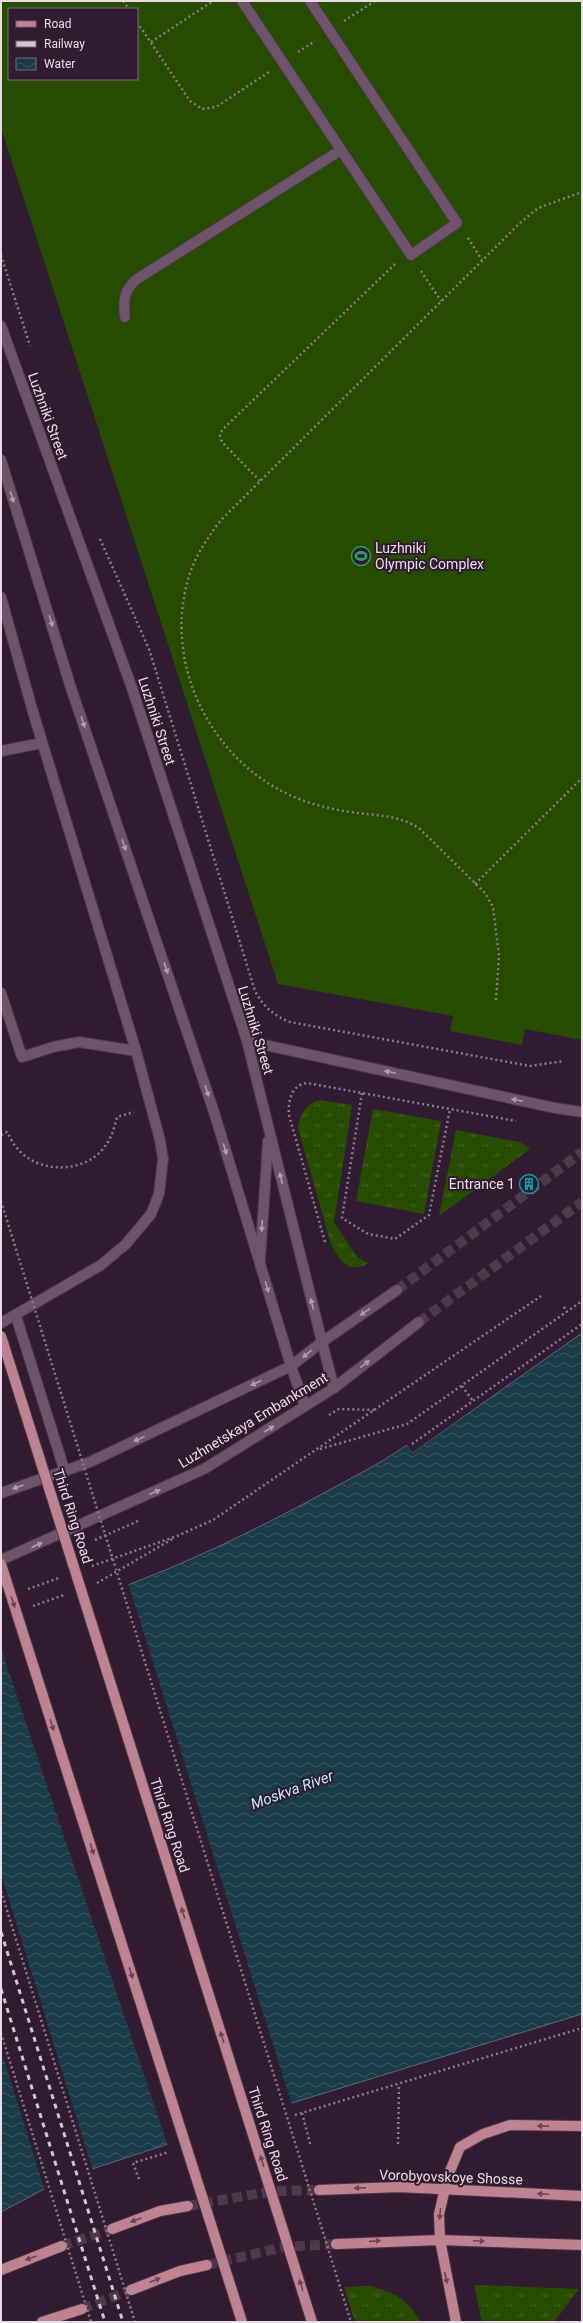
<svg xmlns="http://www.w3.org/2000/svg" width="583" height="2323" viewBox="0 0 583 2323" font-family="Roboto,sans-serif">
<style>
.grass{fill:url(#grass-tufts)}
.garden{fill:#264c00;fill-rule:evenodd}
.water{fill:url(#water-waves);stroke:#576b77}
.pier{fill:#311b30}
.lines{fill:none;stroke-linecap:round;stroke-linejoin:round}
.minor-tunnel{stroke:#4d384c;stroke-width:10;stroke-dasharray:10 5;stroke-linecap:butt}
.primary-tunnel{stroke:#4d384c;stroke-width:10;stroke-dasharray:10 5;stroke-linecap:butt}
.service-casing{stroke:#4a384a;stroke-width:12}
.minor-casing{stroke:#4a384a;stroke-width:12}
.tertiary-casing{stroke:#4a384a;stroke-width:12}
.secondary-casing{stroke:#4a384a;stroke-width:12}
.primary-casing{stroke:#4a384a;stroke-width:12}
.path{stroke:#8c7a8b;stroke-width:2.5;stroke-dasharray:2 3;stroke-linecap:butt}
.service{stroke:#6d546b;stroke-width:10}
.minor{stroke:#6d546b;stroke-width:10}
.tertiary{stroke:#6d546b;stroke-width:10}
.secondary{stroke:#6d546b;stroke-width:10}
.primary{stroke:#bf8290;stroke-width:10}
.rail{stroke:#d4c4d3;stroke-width:3;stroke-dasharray:5 5;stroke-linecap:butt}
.primary-bridge-casing{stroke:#4a384a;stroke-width:12;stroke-linecap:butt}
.path-bridge{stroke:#8c7a8b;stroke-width:2.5;stroke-dasharray:2 3;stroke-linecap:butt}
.primary-bridge{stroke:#bf8290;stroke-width:10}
.oneway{fill:#b19eb0}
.oneway2{fill:#6a4456}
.labels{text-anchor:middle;stroke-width:4;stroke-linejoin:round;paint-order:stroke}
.street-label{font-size:14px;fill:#e9dae8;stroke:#311b30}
.poi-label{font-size:14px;fill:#e9dae8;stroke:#311b30;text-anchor:start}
.water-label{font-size:15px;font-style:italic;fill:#baecff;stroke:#311b30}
</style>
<defs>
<pattern id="grass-tufts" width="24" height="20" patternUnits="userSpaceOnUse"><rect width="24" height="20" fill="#264c00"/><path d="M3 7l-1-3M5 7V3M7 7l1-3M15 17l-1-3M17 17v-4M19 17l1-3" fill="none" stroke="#466525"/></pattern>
<pattern id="water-waves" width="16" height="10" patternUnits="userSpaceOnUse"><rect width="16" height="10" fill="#183b47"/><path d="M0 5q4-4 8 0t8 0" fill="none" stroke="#3a5762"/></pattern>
</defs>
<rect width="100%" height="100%" fill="#311b30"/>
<g class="grass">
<path d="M320,1100L352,1105L334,1223L358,1258L369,1263C347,1274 341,1262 331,1244L298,1128C300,1114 306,1103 320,1100Z"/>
<polygon points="373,1109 441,1121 424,1214 356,1201"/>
<polygon points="456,1130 520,1142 530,1149 439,1216"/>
<polygon points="474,2285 579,2289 554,2322 482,2322"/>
<path d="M371,2286C398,2294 406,2299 421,2322H355L344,2287Z"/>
</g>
<path class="garden" d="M4,1H582V1040L525,1029L522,1045L450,1031L453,1016L278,984L1,128V3ZM9,9H137V79H9Z"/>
<path class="water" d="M582,1333V2014L292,2103L65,2178L1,2212V1647L117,1604L112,1591C185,1564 254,1531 322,1494C351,1478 380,1464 407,1445L412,1453Z"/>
<g class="pier">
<polygon points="582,1331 412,1453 406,1444 413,1450"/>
<polygon points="128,1583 292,2105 168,2146 1,1648 1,1645 115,1603 111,1590"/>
<polygon points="1,1874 93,2171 66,2180 45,2191 1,2050"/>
</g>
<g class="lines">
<g class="minor-tunnel">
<polyline points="397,1290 582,1152"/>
<polyline points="419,1322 582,1202"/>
</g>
<g class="primary-tunnel">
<polyline points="188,2206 273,2191 319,2190"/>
<polyline points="62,2246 112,2229"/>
<polyline points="207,2265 284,2247 336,2244"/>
<polyline points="82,2309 131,2290"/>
</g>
<defs>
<g id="service">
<polyline points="242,1 411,255 457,223 310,1"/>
<path d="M125,317C123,300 124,290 137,279L341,150"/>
<polyline points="1,597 33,712 136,1051 160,1140 163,1159 159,1194 151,1214 126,1244 101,1265 1,1323"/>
<polyline points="1,751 42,743"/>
<polyline points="1,993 22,1057 53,1047 79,1042 136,1051"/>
<polyline points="16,1316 65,1472"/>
</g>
<g id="minor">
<polyline points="1,326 132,688 247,1041 322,1342 397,1290"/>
<polyline points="247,1041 555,1108 582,1112"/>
<polyline points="260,1261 268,1141"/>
<polyline points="334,1388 419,1322"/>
</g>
<polyline id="tertiary" points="1,1560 204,1469 334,1388 322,1342 291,1366 305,1406"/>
<polyline id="secondary" points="1,460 70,685 214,1112 291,1366 90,1462 1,1493"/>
<g id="primary">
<polyline points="319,2190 399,2187 582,2196"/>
<polyline points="112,2229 160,2211 188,2206"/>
<polyline points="336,2244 440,2240 582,2245"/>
<polyline points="1,2270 62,2246"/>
<polyline points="131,2290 180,2271 207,2265"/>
<polyline points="42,2322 82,2309"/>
<polyline points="456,2322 440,2240 439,2214 448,2176 460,2147 483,2134 510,2125 582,2126"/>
</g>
</defs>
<use href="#service" class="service-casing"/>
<use href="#minor" class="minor-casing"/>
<use href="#tertiary" class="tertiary-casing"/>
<use href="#secondary" class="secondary-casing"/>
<use href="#primary" class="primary-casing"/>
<g class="path">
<polyline points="123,1 129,9"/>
<polyline points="344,21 375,1"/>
<polyline points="137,22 190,101 202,109 216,107 269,72"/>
<polyline points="151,42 213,1"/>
<polyline points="298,52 315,41"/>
<polyline points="468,238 482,260"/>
<polyline points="1,255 30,346"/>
<polyline points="421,271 441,301"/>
<polyline points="260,481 222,442 220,436 222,430 395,264"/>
<path d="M100,539L149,649L255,991C263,1006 274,1016 290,1022L530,1066L564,1061"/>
<polyline points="475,884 582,778"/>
<path d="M496,1000L499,956L493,907L485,893L419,828C395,814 377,816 350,812C330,809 310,804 292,796C215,762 168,674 185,592C190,564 204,542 221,520L520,223L538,208L582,192"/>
<polyline points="362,1093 342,1218 368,1234 395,1239 429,1215 450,1109"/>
<path d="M1,1135L7,1132C10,1137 13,1144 17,1148C37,1173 81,1174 102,1150C111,1140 114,1129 117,1117L134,1112"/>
<path d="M325,1242L289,1115C288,1101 291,1085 307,1083L516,1121"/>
<polyline points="564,1307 567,1312"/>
<polyline points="462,1386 473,1401"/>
<polyline points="329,1415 339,1409 375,1410"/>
<polyline points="412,1444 582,1324"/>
<polyline points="320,1449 407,1424 582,1301"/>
<polyline points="95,1540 138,1521"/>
<polyline points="92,1566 177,1536 213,1520 541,1296"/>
<polyline points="97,1583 174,1538"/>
<polyline points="28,1589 59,1578"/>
<polyline points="33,1606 64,1595"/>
<polyline points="302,2113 311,2147"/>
<polyline points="295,2115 582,2028"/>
<polyline points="398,2144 399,2084"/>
<polyline points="139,2179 133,2163 169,2152"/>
</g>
<use href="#service" class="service"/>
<use href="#minor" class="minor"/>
<use href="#tertiary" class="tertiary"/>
<use href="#secondary" class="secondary"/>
<use href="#primary" class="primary"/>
<g class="rail">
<polyline points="1,1932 123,2322"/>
<polyline points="1,1989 105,2322"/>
</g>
<defs>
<g id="primary-bridge">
<polyline points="1,1336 312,2322"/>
<polyline points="1,1564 242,2322"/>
</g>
</defs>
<use href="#primary-bridge" class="primary-bridge-casing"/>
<g class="path-bridge">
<polyline points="1,1201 351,2322"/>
<polyline points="1,1891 135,2322"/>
<polyline points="1,2033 91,2322"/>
</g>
<use href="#primary-bridge" class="primary-bridge"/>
</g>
<defs><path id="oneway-solid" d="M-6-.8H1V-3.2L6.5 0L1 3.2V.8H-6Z"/></defs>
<g class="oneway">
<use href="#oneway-solid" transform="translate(12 497) rotate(73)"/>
<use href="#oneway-solid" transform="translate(51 621) rotate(73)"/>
<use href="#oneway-solid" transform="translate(83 722) rotate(71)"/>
<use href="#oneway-solid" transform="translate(124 845) rotate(71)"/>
<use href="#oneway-solid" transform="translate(166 968) rotate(71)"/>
<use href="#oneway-solid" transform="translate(390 1072) rotate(-168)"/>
<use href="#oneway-solid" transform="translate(207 1091) rotate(71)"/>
<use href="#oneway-solid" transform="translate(517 1100) rotate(-168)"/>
<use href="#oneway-solid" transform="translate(225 1149) rotate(73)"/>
<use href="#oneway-solid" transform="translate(281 1178) rotate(-104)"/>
<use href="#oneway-solid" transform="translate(262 1226) rotate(94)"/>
<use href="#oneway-solid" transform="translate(267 1287) rotate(73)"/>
<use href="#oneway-solid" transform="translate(312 1304) rotate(-104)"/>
<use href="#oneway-solid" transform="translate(365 1312) rotate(145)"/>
<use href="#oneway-solid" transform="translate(307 1354) rotate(141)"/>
<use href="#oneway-solid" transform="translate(365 1364) rotate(-38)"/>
<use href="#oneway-solid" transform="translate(256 1383) rotate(155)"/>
<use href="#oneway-solid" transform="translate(269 1429) rotate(-32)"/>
<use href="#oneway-solid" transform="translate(139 1439) rotate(155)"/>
<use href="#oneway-solid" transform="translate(18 1487) rotate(161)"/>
<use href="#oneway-solid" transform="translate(155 1492) rotate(-25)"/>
<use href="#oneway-solid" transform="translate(37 1545) rotate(-24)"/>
</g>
<g class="oneway2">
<use href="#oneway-solid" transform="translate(13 1602) rotate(72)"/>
<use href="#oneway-solid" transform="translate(52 1725) rotate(72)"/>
<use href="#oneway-solid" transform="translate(92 1849) rotate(72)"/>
<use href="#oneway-solid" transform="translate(183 1913) rotate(-108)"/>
<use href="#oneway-solid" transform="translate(131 1973) rotate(72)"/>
<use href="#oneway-solid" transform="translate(222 2037) rotate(-108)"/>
<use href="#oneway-solid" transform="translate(543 2126) rotate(-179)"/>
<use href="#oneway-solid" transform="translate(262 2161) rotate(-108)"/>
<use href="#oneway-solid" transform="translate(360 2188) rotate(178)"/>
<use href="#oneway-solid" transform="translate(543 2194) rotate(-177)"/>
<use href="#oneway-solid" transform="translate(440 2214) rotate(95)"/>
<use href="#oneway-solid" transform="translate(136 2220) rotate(160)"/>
<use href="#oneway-solid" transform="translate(375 2241) rotate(-4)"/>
<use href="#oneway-solid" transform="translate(479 2241) rotate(2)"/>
<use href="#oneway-solid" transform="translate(31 2258) rotate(160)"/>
<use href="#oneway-solid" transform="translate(446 2278) rotate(78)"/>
<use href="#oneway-solid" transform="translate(155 2280) rotate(-21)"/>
<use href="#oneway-solid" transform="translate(301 2285) rotate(-108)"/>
</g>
<defs>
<symbol id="stadium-ring" viewBox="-11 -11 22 22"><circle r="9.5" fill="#311b30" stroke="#2e9e5b" stroke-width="1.5"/><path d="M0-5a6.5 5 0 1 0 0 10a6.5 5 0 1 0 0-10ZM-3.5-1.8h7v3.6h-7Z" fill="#2e9e5b"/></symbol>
<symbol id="building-ring" viewBox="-11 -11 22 22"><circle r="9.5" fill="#311b30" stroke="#0f9aa8" stroke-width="1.5"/><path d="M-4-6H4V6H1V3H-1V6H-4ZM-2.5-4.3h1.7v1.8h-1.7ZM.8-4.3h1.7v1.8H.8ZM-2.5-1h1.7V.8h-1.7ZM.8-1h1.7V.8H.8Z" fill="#0f9aa8"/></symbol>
</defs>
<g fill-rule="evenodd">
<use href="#stadium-ring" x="350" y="545" width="22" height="22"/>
<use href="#building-ring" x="518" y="1173" width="22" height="22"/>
</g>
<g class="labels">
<g class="street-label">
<text transform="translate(48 416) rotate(70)" y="5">Luzhniki Street</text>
<text transform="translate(157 721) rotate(72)" y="5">Luzhniki Street</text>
<text transform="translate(256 1030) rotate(73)" y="5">Luzhniki Street</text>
<text transform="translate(253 1420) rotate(-31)" y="5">Luzhnetskaya Embankment</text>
<text transform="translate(73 1516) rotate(72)" y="5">Third Ring Road</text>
<text transform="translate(170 1825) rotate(72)" y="5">Third Ring Road</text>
<text transform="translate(268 2134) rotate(72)" y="5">Third Ring Road</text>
<text transform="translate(451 2177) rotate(2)" y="5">Vorobyovskoye Shosse</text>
</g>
<g class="poi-label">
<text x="375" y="553">Luzhniki<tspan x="375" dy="16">Olympic Complex</tspan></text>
<text x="515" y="1189" text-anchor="end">Entrance 1</text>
</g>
<g class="water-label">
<text transform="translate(292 1790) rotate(-20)" y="5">Moskva River</text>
</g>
</g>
<rect width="583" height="2323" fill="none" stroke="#e9dae8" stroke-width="4"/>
<rect x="8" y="8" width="130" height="72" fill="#311b30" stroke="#7b677a"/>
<rect x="16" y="21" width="20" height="6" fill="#bf8290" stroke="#7b677a"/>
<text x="44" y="28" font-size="12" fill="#e9dae8">Road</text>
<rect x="16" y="41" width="20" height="6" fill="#d4c4d3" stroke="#7b677a"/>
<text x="44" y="48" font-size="12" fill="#e9dae8">Railway</text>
<rect x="16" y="58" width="20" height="12" fill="url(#water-waves)" stroke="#7b677a"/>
<text x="44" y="68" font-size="12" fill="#e9dae8">Water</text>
</svg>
